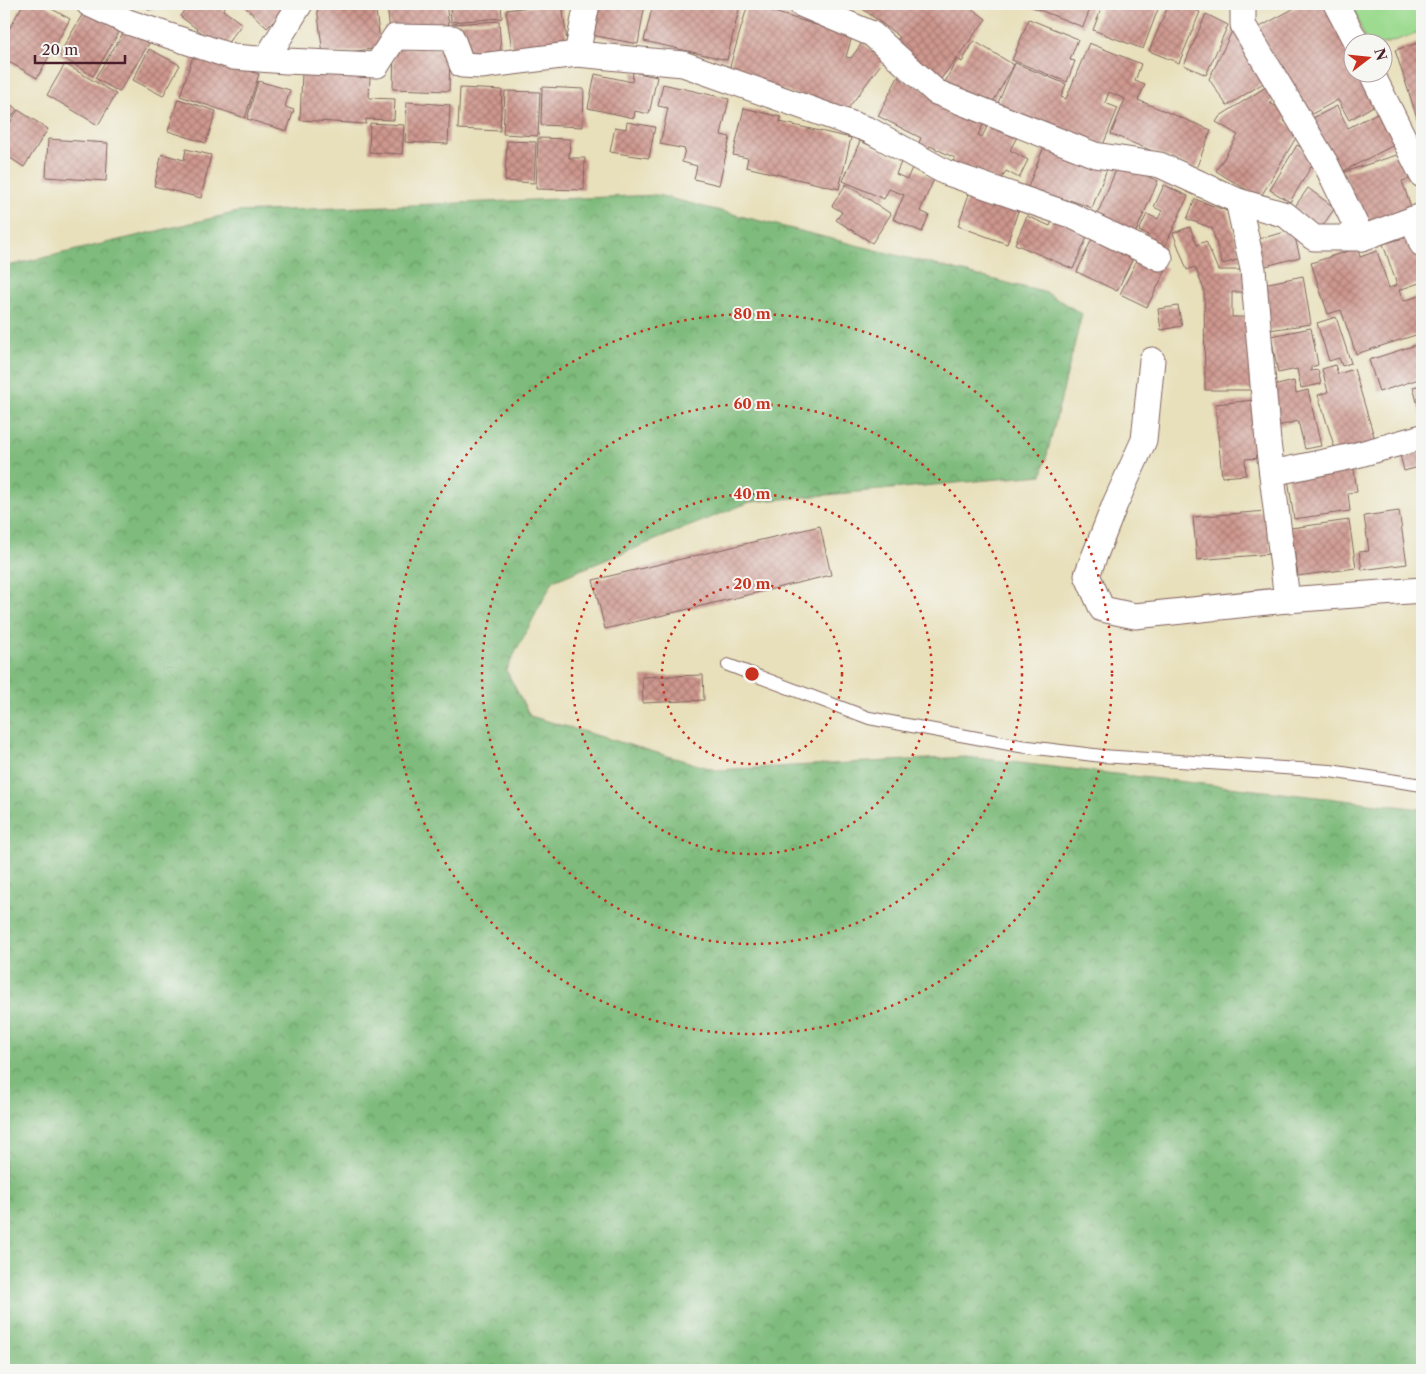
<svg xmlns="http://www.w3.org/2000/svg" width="1426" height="1374" viewBox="0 0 1426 1374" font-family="'Libre Caslon Text',serif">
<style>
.forest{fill:url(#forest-crowns);stroke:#646d53}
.park{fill:#9ddb91;stroke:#747d5e}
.building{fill:url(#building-cross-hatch)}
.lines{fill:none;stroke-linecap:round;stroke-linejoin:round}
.service-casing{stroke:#81635d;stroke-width:14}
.minor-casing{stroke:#81635d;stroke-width:27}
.service{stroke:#fff;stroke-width:12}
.minor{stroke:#fff;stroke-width:25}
.ring{fill:none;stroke:#c8321e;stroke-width:2.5;stroke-dasharray:2.5 5}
.centre{fill:#c8321e;stroke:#f6f6f2;stroke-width:2.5}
.ring-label{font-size:15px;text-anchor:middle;font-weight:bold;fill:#c8321e;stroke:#f6f6f2;stroke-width:4;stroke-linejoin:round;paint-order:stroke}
</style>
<defs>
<pattern id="forest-crowns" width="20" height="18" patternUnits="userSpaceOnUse" patternTransform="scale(1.25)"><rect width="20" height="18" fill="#7ebb7b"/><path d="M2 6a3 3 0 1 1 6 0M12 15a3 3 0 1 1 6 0" fill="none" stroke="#699765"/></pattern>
<pattern id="building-cross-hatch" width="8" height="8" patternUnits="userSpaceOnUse" patternTransform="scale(1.25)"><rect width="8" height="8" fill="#ce978e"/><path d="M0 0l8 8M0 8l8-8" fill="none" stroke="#a97b74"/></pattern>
</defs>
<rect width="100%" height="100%" fill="#f6f6f2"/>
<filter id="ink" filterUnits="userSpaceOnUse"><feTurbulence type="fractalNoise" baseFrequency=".02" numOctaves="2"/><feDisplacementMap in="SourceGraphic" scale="10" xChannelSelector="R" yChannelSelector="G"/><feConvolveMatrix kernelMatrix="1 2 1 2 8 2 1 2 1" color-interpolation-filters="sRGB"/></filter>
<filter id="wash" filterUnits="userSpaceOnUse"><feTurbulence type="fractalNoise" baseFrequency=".0096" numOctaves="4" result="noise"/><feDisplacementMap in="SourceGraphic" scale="20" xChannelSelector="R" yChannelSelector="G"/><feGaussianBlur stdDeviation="1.12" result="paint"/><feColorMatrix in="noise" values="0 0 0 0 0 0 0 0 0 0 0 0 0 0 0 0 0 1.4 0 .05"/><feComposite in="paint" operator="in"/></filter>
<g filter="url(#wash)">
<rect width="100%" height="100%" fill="#e8e0bb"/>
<polygon class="forest" points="657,195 1047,293 1082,314 1042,475 750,502 553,581 506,670 530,716 716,770 966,757 1422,809 1422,1370 4,1370 4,267 238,212"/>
<polygon class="park" points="1352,4 1422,4 1422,32 1384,44 1366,42"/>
<g id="blocks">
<g class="building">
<polygon points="23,4 43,4 70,19 37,78 4,59 4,38"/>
<polygon points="146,4 169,4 148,10"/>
<polygon points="189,4 227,4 223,10 242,24 223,49 180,16"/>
<polygon points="242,4 291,4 267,28"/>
<polygon points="338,4 375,4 381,48 323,55 317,7"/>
<polygon points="387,4 446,4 449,26 390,32"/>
<polygon points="458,4 501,4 502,18 451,22 450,6 458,6"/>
<polygon points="553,4 562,4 567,42 512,50 506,10"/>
<polygon points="592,4 645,4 638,44 586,34"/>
<polygon points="653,4 740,5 727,60 644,41"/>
<polygon points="748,4 852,36 846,57 851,58 862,43 884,60 847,110 728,73"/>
<polygon points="862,4 966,4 986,19 940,80 894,45 900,37 860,7"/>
<polygon points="1024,4 1092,4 1083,27"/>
<polygon points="1103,4 1160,4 1143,49 1093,30"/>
<polygon points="1169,4 1179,4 1200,12 1179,63 1149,51"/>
<polygon points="1302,4 1332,4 1354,44 1354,72 1369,72 1384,100 1349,120 1338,100 1306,117 1258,28"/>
<polygon points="86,8 121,29 93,76 59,55"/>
<polygon points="1206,14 1228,25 1206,75 1184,65"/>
<polygon points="1029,19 1078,39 1070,60 1075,61 1067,82 1012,60"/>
<polygon points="499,21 501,51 466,54 465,35 453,36 452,24"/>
<polygon points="128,25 155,34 119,92 95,78"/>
<polygon points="1234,27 1268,80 1227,106 1209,79"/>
<polygon points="974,41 1014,65 990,107 945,82 957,59 962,62"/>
<polygon points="1422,42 1422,133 1395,50"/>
<polygon points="1089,43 1141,64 1135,81 1145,85 1138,100 1211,130 1196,169 1111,134 1125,99 1109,92 1105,103 1118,108 1103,145 1064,129 1061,137 995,110 1015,63 1066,84 1061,97 1066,99"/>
<polygon points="394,47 450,50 449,91 393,89"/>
<polygon points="149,49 180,65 163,96 133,80"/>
<polygon points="194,53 259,74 245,118 180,96"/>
<polygon points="65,64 116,94 98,125 47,95"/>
<polygon points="633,72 657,77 649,114 635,111 634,118 588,108 595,74 632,82"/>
<polygon points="302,73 370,77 369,98 395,99 394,120 366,119 366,124 300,120"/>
<polygon points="898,77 985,121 978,135 982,137 989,123 1017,137 1010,150 1028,160 1019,178 1006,171 1000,182 970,167 966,175 950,167 955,158 930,146 926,152 917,147 921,138 878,116"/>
<polygon points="258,81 290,90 285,107 294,110 287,131 247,119"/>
<polygon points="663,84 729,99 721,135 730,137 719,185 694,179 697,166 682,162 685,149 660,144 668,108 658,106"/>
<polygon points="542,87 584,89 583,127 541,125"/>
<polygon points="1266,87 1276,94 1270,103 1288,114 1284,121 1300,131 1260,198 1216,171 1238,135 1216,122 1220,116"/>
<polygon points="460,88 502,90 500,131 458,129"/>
<polygon points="505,91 540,92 538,136 503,134"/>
<polygon points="178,99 216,111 206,143 168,131"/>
<polygon points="4,100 17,109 4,128"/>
<polygon points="407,102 450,105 448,144 405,142"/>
<polygon points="1337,106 1348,128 1381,111 1398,143 1338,174 1309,120"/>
<polygon points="744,108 781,117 780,122 851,138 839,189 746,167 748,158 733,155"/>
<polygon points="18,110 48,129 24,167 4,154 4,132"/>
<polygon points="627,122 655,127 649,158 610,152 615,127 626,129"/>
<polygon points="370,123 404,125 402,154 369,152"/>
<polygon points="538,138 570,139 569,158 585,158 584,190 536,189"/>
<polygon points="48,139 108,143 106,181 46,177"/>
<polygon points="507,141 536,142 534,183 505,181"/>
<polygon points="860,141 902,160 896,174 907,179 912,168 934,179 920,211 929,215 922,232 893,219 904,195 889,189 884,199 843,181"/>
<polygon points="1045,144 1107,169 1092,208 1070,200 1067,208 1026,192"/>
<polygon points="1297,145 1317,157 1290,202 1270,190"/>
<polygon points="186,149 211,155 201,198 154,186 162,154 184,160"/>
<polygon points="1403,153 1412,178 1402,181 1413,213 1364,230 1344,172"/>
<polygon points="1119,163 1158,181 1135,234 1096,217"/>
<polygon points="846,184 891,214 872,243 836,220 842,212 832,206"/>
<polygon points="1164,185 1188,196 1163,251 1145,243 1148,235 1139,231 1147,214 1158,219 1162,211 1154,207"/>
<polygon points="1308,188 1335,208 1321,228 1294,208"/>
<polygon points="970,191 1019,208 1007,244 958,226"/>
<polygon points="4,193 9,197 4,205"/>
<polygon points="1195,199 1227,211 1242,259 1222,264 1212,228 1187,219"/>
<polygon points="1027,216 1050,226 1053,218 1089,233 1073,269 1015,244"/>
<polygon points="1190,227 1197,245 1206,241 1218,270 1245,270 1246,292 1232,292 1232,317 1251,317 1252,390 1205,390 1204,290 1195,267 1187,270 1173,233"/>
<polygon points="1293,230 1300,257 1262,267 1255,240"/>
<polygon points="1095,232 1136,252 1117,291 1077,272"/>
<polygon points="1410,236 1422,271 1422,282 1399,290 1403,301 1422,295 1422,333 1356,354 1341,310 1328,314 1311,263 1357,248 1360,257 1377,251 1389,288 1397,285 1383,244"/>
<polygon points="1140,254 1167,268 1147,307 1120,294"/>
<polygon points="1303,276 1311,324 1269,330 1264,284"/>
<polygon points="1178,306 1182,326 1161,330 1158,309"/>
<polygon points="1336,317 1351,363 1342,366 1339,358 1329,361 1317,323"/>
<polygon points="1311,328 1318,365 1311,367 1311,371 1318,370 1321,384 1301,388 1297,369 1278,373 1271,336"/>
<polygon points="1422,343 1422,378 1379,392 1369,360"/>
<polygon points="1335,365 1338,374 1354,369 1376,443 1337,455 1318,395 1328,392 1322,369"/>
<polygon points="1294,381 1296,393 1308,390 1321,446 1305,449 1298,421 1278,426 1269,387"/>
<polygon points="1422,385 1422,420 1413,387"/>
<polygon points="1255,400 1260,458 1245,459 1246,475 1222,477 1215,404"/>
<polygon points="1422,444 1422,476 1419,467 1404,471 1399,450"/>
<polygon points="1353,462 1357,492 1348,493 1350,511 1294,519 1287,472"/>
<polygon points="1267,511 1271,554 1197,560 1193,517"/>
<polygon points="1399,511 1407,564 1362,570 1359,552 1369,551 1364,516"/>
<polygon points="1349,520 1356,568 1298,576 1291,528"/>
<polygon points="820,526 831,575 605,629 593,580"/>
<polygon points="703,675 704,700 643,703 642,677"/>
</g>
</g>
</g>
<g filter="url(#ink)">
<use href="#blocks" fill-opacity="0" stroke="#81635d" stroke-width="1"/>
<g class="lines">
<defs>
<polyline id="service" points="728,665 869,718 1020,746 1102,756 1330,771 1422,785"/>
<g id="minor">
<polyline points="89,4 128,22 233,57 286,61 377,65 395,37 452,38 462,65 481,66 577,54 683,64 869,130 945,172 1070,215 1160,258"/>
<polyline points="801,4 872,34 936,92 1095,155 1160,165 1238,201 1286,215 1314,238 1362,238 1422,216"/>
<polyline points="1243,4 1243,25 1326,164 1362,238"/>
<polyline points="1336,4 1356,42"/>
<polyline points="577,54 587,4"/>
<polyline points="266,59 300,4"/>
<polyline points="1371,72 1422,175"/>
<polyline points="1238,201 1253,269 1268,442 1287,600"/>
<polyline points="1413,219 1422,244"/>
<polyline points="1152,360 1144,440 1115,504 1087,575 1102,609 1135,616 1287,600 1422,590"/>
<polyline points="1272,473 1353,456 1422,437"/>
</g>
</defs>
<use href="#service" class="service-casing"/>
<use href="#minor" class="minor-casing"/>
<use href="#service" class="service"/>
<use href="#minor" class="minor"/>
</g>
</g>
<g class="ring">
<circle cx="752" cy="674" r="90"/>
<circle cx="752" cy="674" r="180"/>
<circle cx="752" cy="674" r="270"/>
<circle cx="752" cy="674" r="360"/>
</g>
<circle cx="752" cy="674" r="8" class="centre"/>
<g class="ring-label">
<text x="752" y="319">80 m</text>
<text x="752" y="409">60 m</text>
<text x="752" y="499">40 m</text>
<text x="752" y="589">20 m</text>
</g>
<rect width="1426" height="1374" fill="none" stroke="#f6f6f2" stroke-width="20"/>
<g transform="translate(1368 58) rotate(74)"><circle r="24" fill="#f6f6f2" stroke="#b1a0a2"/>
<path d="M0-4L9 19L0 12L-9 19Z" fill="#c8321e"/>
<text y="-8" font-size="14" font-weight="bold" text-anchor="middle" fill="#4a1f2b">N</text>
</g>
<path d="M35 55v8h90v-8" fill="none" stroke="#4a1f2b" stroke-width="2.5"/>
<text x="42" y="55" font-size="15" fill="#4a1f2b" stroke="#f6f6f2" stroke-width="4" paint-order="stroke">20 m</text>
</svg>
